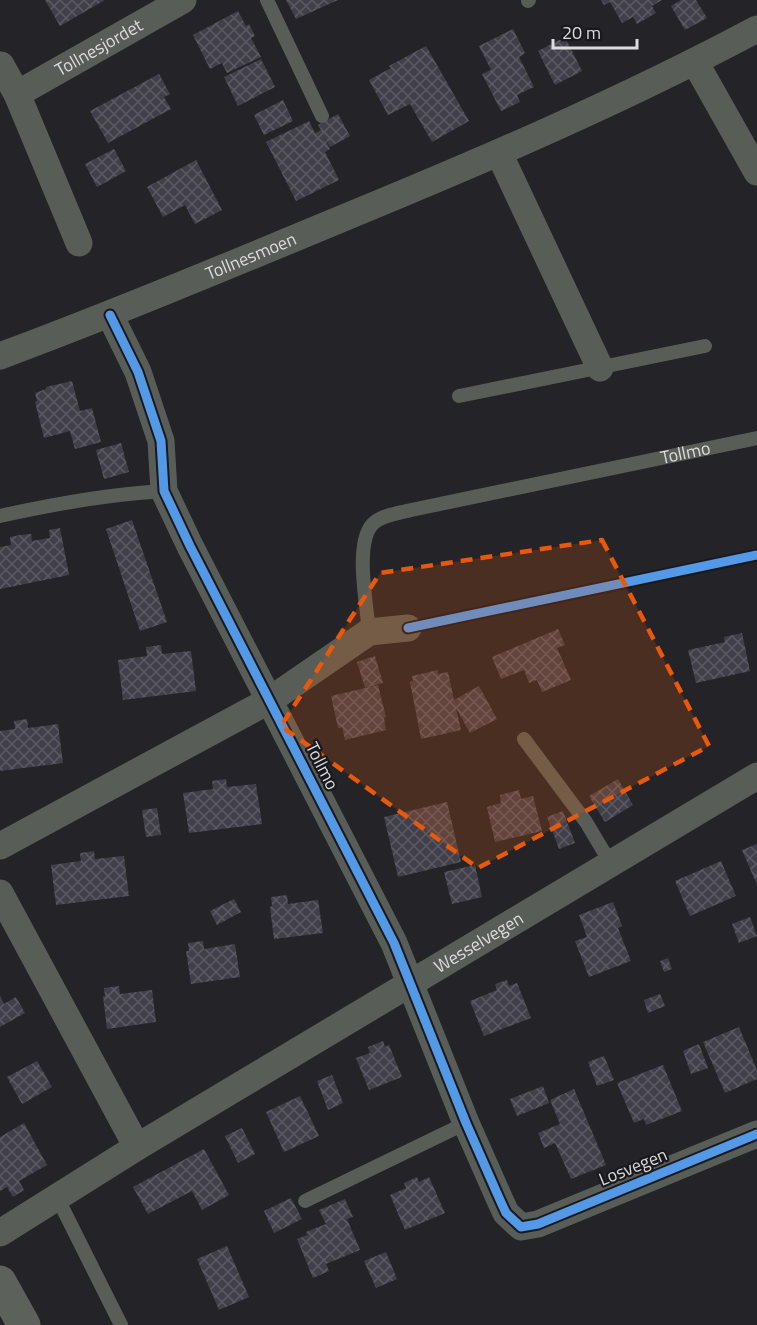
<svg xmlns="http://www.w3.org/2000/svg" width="757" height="1325" viewBox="0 0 757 1325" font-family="'Titillium Web',sans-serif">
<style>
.building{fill:url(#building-cross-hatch)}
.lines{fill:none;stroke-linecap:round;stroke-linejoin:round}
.service{stroke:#595d57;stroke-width:14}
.minor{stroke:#595d57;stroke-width:27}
.trunk{stroke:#5d615c;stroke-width:33}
.cycleway-casing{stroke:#1a191e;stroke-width:13}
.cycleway{stroke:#5399e6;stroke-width:9}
.marked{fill:#e8590c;fill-opacity:0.2;stroke:#e8590c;stroke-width:4.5;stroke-dasharray:12 8;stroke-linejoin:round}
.labels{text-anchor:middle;stroke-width:4.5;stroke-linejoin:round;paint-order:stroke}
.street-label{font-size:18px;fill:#dcdcdf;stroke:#1a191e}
</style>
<defs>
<pattern id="building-cross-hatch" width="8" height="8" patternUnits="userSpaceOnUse" patternTransform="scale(1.5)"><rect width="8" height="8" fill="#413f49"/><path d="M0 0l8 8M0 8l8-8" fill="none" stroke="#5c5a63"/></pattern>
</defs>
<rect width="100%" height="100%" fill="#242327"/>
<g class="building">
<polygon points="45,0 105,0 60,26"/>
<polygon points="286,0 338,0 296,19"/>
<polygon points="601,0 662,0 652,6 656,13 637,24 633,17 622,23 610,2 604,5"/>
<polygon points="681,0 696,0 707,18 685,30 671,6"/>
<polygon points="238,11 246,26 249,24 255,36 251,38 261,57 227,73 222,63 210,69 193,35"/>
<polygon points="513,29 525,53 519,57 534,87 517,95 520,102 501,111 482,74 491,70 479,46"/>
<polygon points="565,37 582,71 555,85 538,51"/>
<polygon points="426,46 469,121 432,142 410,104 388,115 369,80 391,68 389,66"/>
<polygon points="261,59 275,87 238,106 224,77"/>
<polygon points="159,74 170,94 164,97 171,109 108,143 90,111"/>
<polygon points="283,100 293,121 264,135 254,115"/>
<polygon points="338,114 350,136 330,147 323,135 330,149 325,152 339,180 296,201 266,142 309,121 315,133 321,130 318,125"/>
<polygon points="114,149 126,171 97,187 85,164"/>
<polygon points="196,160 222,210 195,224 185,205 163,217 147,187"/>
<polygon points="72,381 80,411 92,408 101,442 75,449 70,431 44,438 35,402 37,401 35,393 46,389 46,387"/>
<polygon points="121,443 129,472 104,479 96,450"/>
<polygon points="132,520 167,622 140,631 106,529"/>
<polygon points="60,528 69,575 0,589 0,547 11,545 10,537 20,535 31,534 32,541 50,538 49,530"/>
<polygon points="558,629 565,645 557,648 571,680 542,692 537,680 529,683 524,670 501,679 492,657"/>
<polygon points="742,633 750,671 696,683 688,650 725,642 724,637"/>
<polygon points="161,645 162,654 191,651 196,691 123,700 118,660 147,656 146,647"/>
<polygon points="375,656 383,683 365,688 357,662"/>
<polygon points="438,670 438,674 448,672 454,700 479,686 497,719 470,733 456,708 461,730 421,739 410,682 413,681 412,676"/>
<polygon points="378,685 386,717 384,718 386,730 345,740 342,727 338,728 331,696"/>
<polygon points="27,719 28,728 58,724 63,763 0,771 0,731 15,729 14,721"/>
<polygon points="226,779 227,787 256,784 262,824 189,833 183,793 213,789 212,781"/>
<polygon points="618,779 633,805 605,822 589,796"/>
<polygon points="519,790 521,799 533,796 542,831 495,842 487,807 501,803 500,795"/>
<polygon points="447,802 461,862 398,877 384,817"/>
<polygon points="157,808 161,835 146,837 142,810"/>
<polygon points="563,811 575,843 559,849 547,817"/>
<polygon points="757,844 757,885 742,850"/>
<polygon points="94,851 95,859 124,856 129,896 56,905 51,865 81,861 80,853"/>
<polygon points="721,861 736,896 690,916 675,881"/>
<polygon points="475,865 482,897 452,904 444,872"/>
<polygon points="287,895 288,904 318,900 323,933 274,939 270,907 272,906 271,897"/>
<polygon points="234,899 241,912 217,925 210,911"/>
<polygon points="613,902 622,926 618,928 631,961 589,977 575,941 587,937 579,915"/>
<polygon points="750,917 757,936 739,943 732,924"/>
<polygon points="203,941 204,949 235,944 240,977 191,984 186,951 189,951 188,943"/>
<polygon points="668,958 672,969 664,972 660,961"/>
<polygon points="507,980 509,986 517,983 531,1018 484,1036 470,1001 497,990 495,984"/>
<polygon points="119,986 120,994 152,990 156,1022 107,1029 103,996 105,996 104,988"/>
<polygon points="660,994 665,1006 648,1013 644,1000"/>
<polygon points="0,996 4,1004 16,997 25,1013 0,1027"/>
<polygon points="739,1027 757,1070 757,1079 725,1093 703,1042"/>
<polygon points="383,1041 385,1047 389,1045 402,1077 369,1090 356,1058 370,1053 368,1047"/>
<polygon points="699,1044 708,1068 691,1074 683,1051"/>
<polygon points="604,1056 614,1080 597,1086 588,1062"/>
<polygon points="37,1061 52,1087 22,1104 7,1077"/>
<polygon points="663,1065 682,1111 646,1125 644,1119 634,1123 617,1083"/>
<polygon points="332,1075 343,1103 328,1110 317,1081"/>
<polygon points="543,1086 549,1103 517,1116 510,1099"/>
<polygon points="574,1089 606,1165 571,1179 555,1143 544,1148 538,1133 560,1124 550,1100"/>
<polygon points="300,1096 319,1136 284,1152 266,1112"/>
<polygon points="24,1123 47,1165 19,1181 24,1190 13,1197 7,1187 0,1191 0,1137"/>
<polygon points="242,1128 255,1154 238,1163 225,1136"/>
<polygon points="204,1149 229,1195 202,1210 192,1191 148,1214 133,1187"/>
<polygon points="417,1177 419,1182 429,1177 445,1213 405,1230 390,1195 406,1188 404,1183"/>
<polygon points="291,1198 302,1219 274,1233 264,1211"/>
<polygon points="345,1199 353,1217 347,1219 360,1250 326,1264 329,1271 313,1278 297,1239 307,1235 306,1232 326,1224 319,1210"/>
<polygon points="227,1246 249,1297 219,1310 197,1259"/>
<polygon points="386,1252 397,1279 376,1288 364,1261"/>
</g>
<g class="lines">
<g class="service">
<polyline points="267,0 322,116"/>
<polyline points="528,1 529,0"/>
<polyline points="459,396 705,346"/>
<path d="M0,516C54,504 109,494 164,491"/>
<path id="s1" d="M369,632C367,606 353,538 375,522C383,515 400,513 411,510L757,438"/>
<polyline points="524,739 586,822 611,864"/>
<polyline points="57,1197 121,1325"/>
<polyline points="305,1201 466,1123"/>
</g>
<g class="minor">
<polyline points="695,62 757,172"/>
<polyline points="1,65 17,94 79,243"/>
<path id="s2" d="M17,94L183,0"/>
<polyline points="499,153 600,368"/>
<polyline points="110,315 138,372 161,441 164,491 190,546 394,943 466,1123 500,1200 506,1213 521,1227 538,1224 757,1134"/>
<path id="s3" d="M0,356C115,313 228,266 341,219C482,161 622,101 757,29"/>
<polyline points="0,846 270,700 369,632 408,628"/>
<polyline points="0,893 137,1147"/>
<path id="s4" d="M0,1233L137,1147L757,776"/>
</g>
<polyline class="trunk" points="0,1282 24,1325"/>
<defs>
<g id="cycleway">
<polyline points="110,315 138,372 161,441 164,491 190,546 394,943 466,1123 500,1200 506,1213 521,1227 538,1224 757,1134"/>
<polyline points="408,628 757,555"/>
</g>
</defs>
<use href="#cycleway" class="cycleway-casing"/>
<use href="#cycleway" class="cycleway"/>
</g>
<path class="marked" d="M602,540L709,746L478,868L281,726L380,573Z"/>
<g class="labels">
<g class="street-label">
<text dy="6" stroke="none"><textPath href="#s2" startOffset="94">Tollnesjordet</textPath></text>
<text dy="6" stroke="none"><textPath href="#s3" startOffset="270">Tollnesmoen</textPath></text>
<text dy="6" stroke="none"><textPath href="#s1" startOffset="432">Tollmo</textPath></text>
<text transform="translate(322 766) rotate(63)" y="6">Tollmo</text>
<text dy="6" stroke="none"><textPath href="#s4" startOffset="560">Wesselvegen</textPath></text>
<text transform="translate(633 1167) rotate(-22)" y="6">Losvegen</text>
</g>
</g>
<path d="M553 39v9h84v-9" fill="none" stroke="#dcdcdf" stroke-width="3"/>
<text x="562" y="39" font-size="18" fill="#dcdcdf" stroke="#1a191e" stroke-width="4.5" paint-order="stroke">20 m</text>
</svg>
